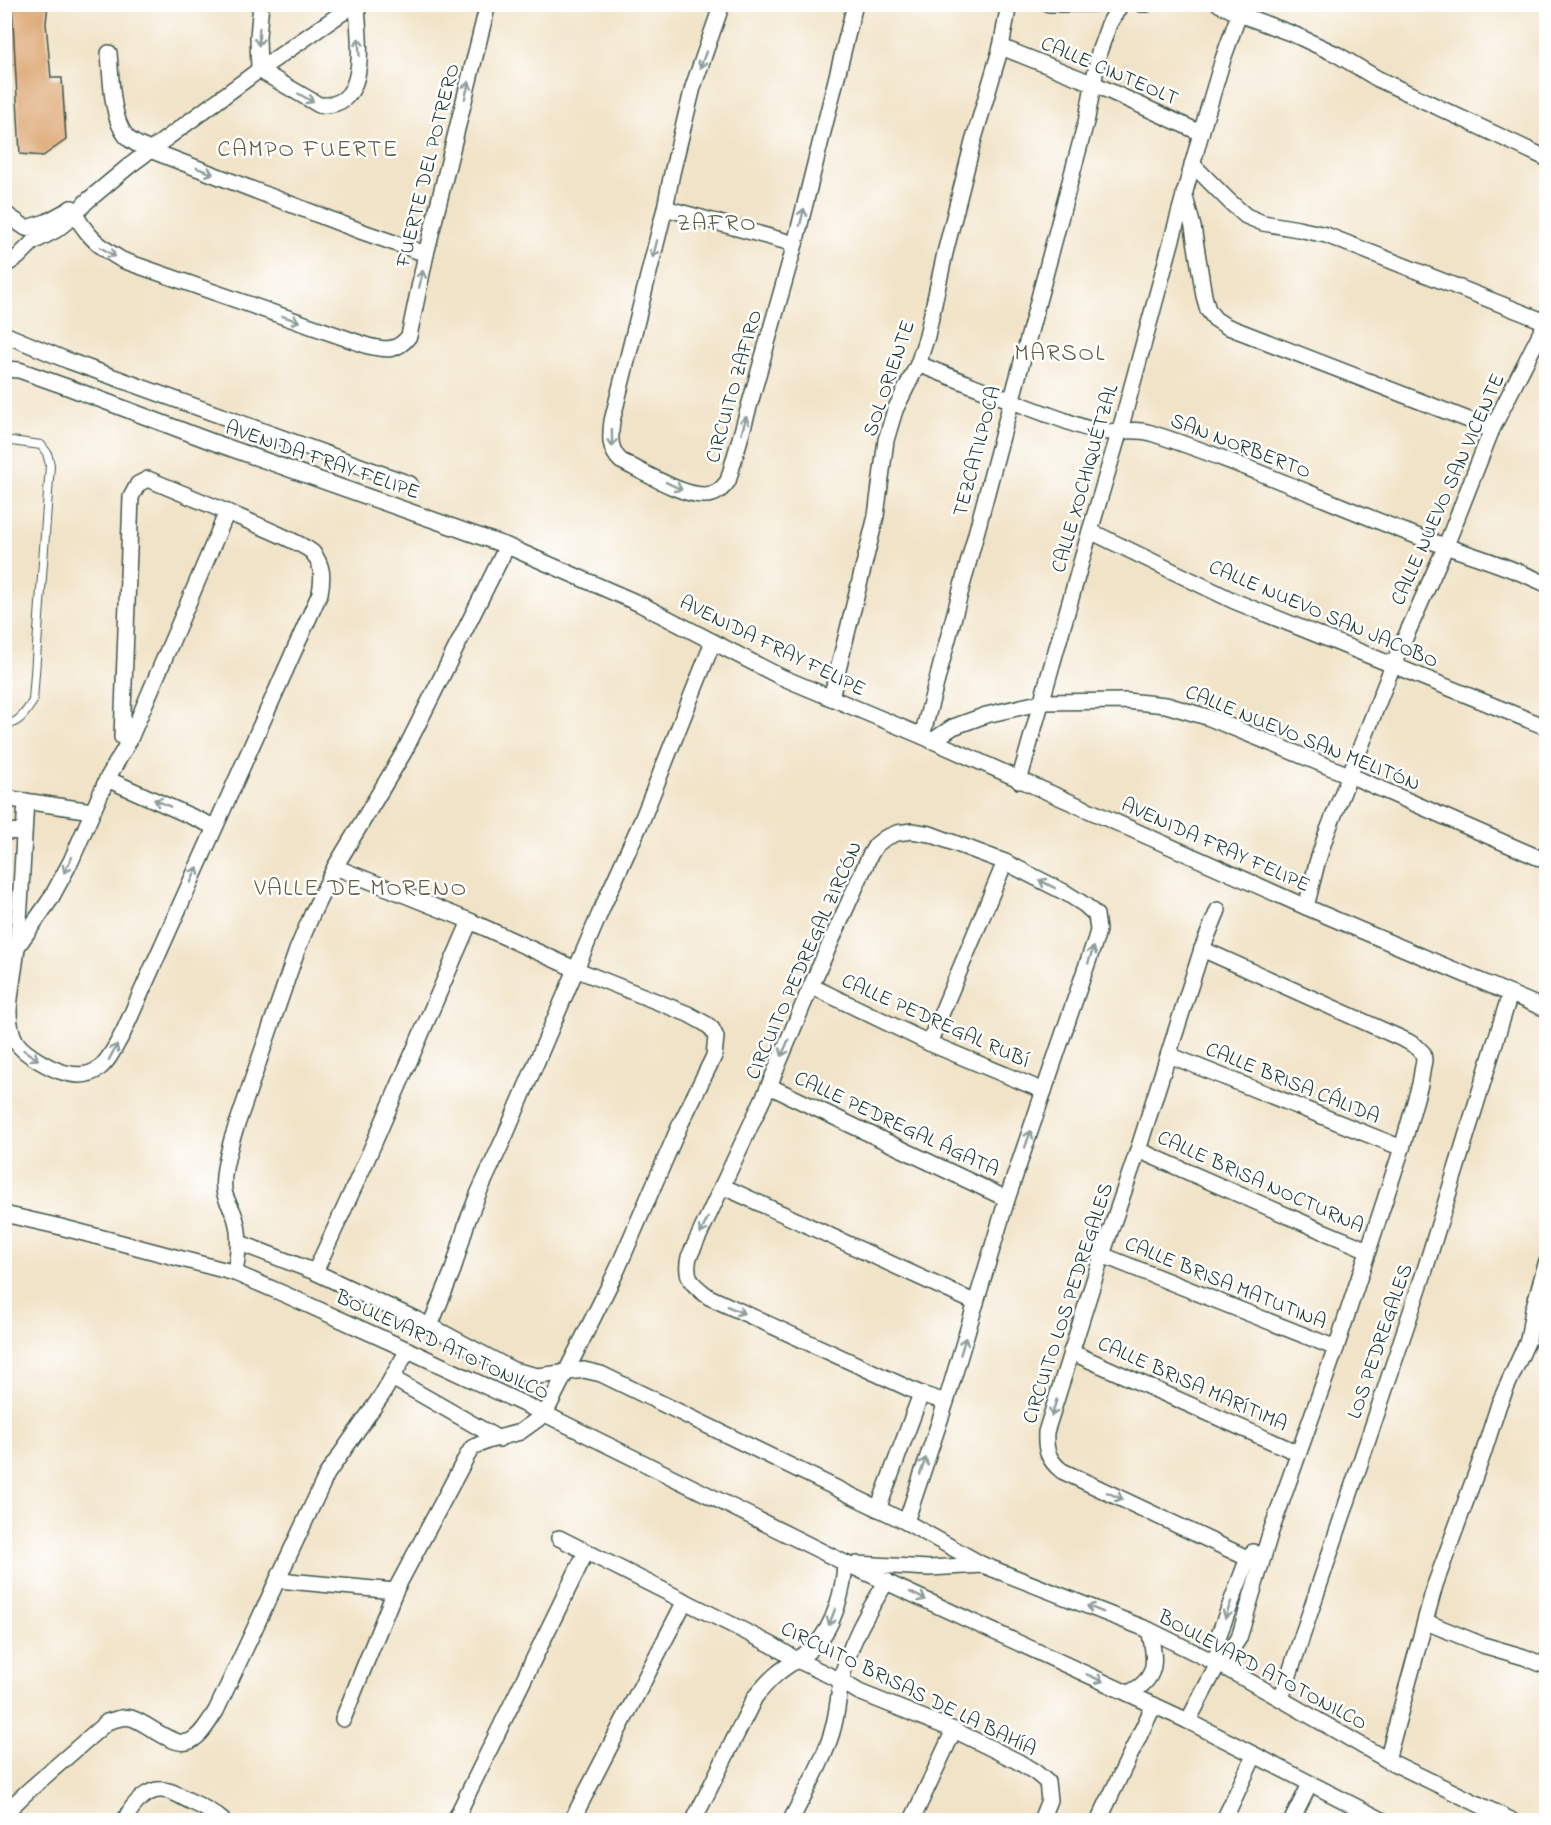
<svg xmlns="http://www.w3.org/2000/svg" width="1551" height="1825" viewBox="0 0 1551 1825" font-family="'Indie Flower',sans-serif">
<style>
.building{fill:#d99d64}
.lines{fill:none;stroke-linecap:round;stroke-linejoin:round}
.service-casing{stroke:#3e564a;stroke-width:10}
.minor-casing{stroke:#3e564a;stroke-width:18}
.service{stroke:#fff;stroke-width:8}
.minor{stroke:#fff;stroke-width:15}
.oneway{stroke:#8f9e9a}
.labels{text-anchor:middle;stroke-width:5;stroke-linejoin:round;paint-order:stroke}
.street-label{font-size:21px;fill:#1f3d34;stroke:#fff}
.quarter-label{font-size:24px;letter-spacing:1.5px;fill:#605f45;stroke:#fff}
</style>
<rect width="100%" height="100%" fill="#fff"/>
<filter id="ink" filterUnits="userSpaceOnUse"><feTurbulence type="fractalNoise" baseFrequency=".0167" numOctaves="2"/><feDisplacementMap in="SourceGraphic" scale="12" xChannelSelector="R" yChannelSelector="G"/><feConvolveMatrix kernelMatrix="1 2 1 2 8 2 1 2 1" color-interpolation-filters="sRGB"/></filter>
<filter id="wash" filterUnits="userSpaceOnUse"><feTurbulence type="fractalNoise" baseFrequency=".008" numOctaves="4" result="noise"/><feDisplacementMap in="SourceGraphic" scale="24" xChannelSelector="R" yChannelSelector="G"/><feGaussianBlur stdDeviation="1.35" result="paint"/><feColorMatrix in="noise" values="0 0 0 0 0 0 0 0 0 0 0 0 0 0 0 0 0 1.4 0 .05"/><feComposite in="paint" operator="in"/></filter>
<g filter="url(#wash)">
<rect width="100%" height="100%" fill="#f1e3c7"/>
<g id="blocks">
<polygon class="building" points="12,4 48,4 46,23 51,78 62,78 66,140 43,156 20,154"/>
</g>
</g>
<g filter="url(#ink)">
<use href="#blocks" fill-opacity="0" stroke="#3e564a" stroke-width="1.5"/>
<g class="lines">
<defs>
<path id="service" d="M4,440L41,445L47,453L50,465L33,701C25,713 19,724 4,725"/>
<g id="minor">
<path d="M261,4L258,36L259,70L319,105C372,109 358,38 357,4"/>
<path d="M722,4L693,87L672,173L665,208L612,421C610,437 609,450 621,461C642,471 682,496 705,495C716,495 722,489 728,481L795,244L855,4"/>
<polyline points="1049,4 1092,4"/>
<polyline points="1141,4 1147,4"/>
<polyline points="1219,4 1239,14 1293,34 1338,55 1378,79 1546,158"/>
<polyline points="1001,47 1094,84 1201,133"/>
<path d="M109,53C111,75 111,118 126,136C132,143 141,146 150,150L363,232L426,254"/>
<polyline points="1192,164 1230,202 1246,216 1263,223 1298,229 1326,235 1546,322"/>
<polyline points="1184,193 1193,227 1204,296 1208,310 1215,319 1226,326 1492,429"/>
<path d="M71,208C86,234 96,245 122,260L368,346C386,350 397,352 409,336L426,254L488,4"/>
<polyline points="665,208 795,244"/>
<polyline points="4,213 26,228 46,222 72,208"/>
<polyline points="4,266 18,257 33,242 56,230 75,215 86,202 129,166 259,70 355,4"/>
<polyline points="4,334 69,361 410,484"/>
<path d="M918,364C962,381 1005,399 1049,415C1065,420 1081,428 1097,431C1115,434 1132,427 1151,433C1238,461 1321,499 1406,532C1452,550 1501,562 1546,584"/>
<polyline points="4,369 19,370 70,388 210,441 507,546 640,604 779,676 922,736 1306,907 1546,1009"/>
<polyline points="1090,531 1234,601 1546,727"/>
<polyline points="831,698 876,516 886,440 895,410 918,364 927,336 945,253 973,142 1001,47 1009,4"/>
<polyline points="922,736 1087,118 1099,52 1109,24 1121,4"/>
<polyline points="932,741 953,727 986,715 1043,702 1126,701 1166,705 1207,717 1349,775 1546,861"/>
<polyline points="107,779 129,741 227,512 148,479 138,484 131,497 122,737 129,741"/>
<polyline points="1019,781 1090,531 1120,430 1201,133 1223,59 1239,14"/>
<polyline points="4,798 92,811"/>
<path d="M26,801C23,850 21,899 17,947C15,968 10,990 9,1011C9,1021 11,1033 16,1042C24,1054 52,1070 66,1073C100,1082 109,1058 123,1033L320,593C323,577 323,566 313,553C307,545 241,518 227,512"/>
<polyline points="4,831 24,832"/>
<polyline points="335,867 470,921 575,969 688,1014 706,1024 712,1029 716,1037 714,1056 680,1125 617,1270 545,1414 520,1432 487,1441 472,1448 467,1456 395,1591 343,1719"/>
<polyline points="1306,907 1317,863 1326,835 1393,665 1445,548 1492,429 1546,322"/>
<path d="M1218,910L1202,949L1138,1150L1102,1255L1046,1432C1045,1450 1048,1460 1062,1471L1260,1564"/>
<polyline points="17,947 50,900 71,861 107,779 215,827"/>
<polyline points="811,986 929,1043 1044,1091"/>
<polyline points="929,1043 1005,862"/>
<polyline points="1169,1055 1402,1148"/>
<polyline points="769,1086 1007,1199"/>
<polyline points="1138,1150 1313,1227 1368,1250"/>
<polyline points="722,1186 976,1303"/>
<polyline points="4,1214 61,1227 235,1273 284,1294 408,1350 545,1414 845,1563 1188,1721 1382,1820"/>
<polyline points="240,1243 315,1272 430,1326 513,1370 538,1376 584,1370 601,1374 906,1522 983,1565"/>
<polyline points="1102,1255 1336,1348"/>
<polyline points="315,1272 367,1159 470,921"/>
<path d="M235,1273C238,1252 242,1233 233,1212C230,1205 225,1199 224,1190C222,1173 228,1155 232,1139L297,950L313,912L335,867L404,752L507,546"/>
<polyline points="430,1326 453,1270 467,1222 479,1192 505,1136 603,906 642,820 713,642"/>
<polyline points="1071,1352 1298,1453"/>
<polyline points="392,1378 499,1439"/>
<polyline points="878,1509 921,1394"/>
<path d="M906,1522L946,1402L1007,1199L1096,938L1098,930L1096,915L1085,905L1066,893L1005,862L930,834L912,831L897,833L885,838L876,845L870,855L811,986L769,1086L689,1257C684,1279 693,1285 709,1297L921,1394L946,1402"/>
<polyline points="559,1538 772,1645 797,1660 841,1681 859,1692 954,1730 1017,1761 1035,1772 1047,1782 1049,1800 1041,1820"/>
<polyline points="857,1564 929,1568 983,1565 1149,1630 1218,1664 1281,1699 1387,1760 1511,1820"/>
<polyline points="278,1580 395,1591"/>
<polyline points="1426,1622 1483,1645 1524,1657 1546,1666"/>
<polyline points="1218,1664 1218,1637 1248,1558 1253,1552"/>
<path d="M1128,1693C1159,1680 1156,1658 1149,1630"/>
<polyline points="1281,1699 1424,1273 1510,994"/>
<polyline points="1188,1721 1218,1664 1228,1655 1239,1638 1270,1534 1336,1348 1402,1148 1420,1084 1424,1060 1423,1053 1417,1047 1407,1041 1202,949"/>
<polyline points="1387,1760 1435,1585 1482,1457 1499,1404 1528,1340 1533,1310 1546,1264"/>
<path d="M4,1814L28,1791L107,1722C114,1720 123,1716 131,1718C146,1722 171,1746 187,1742C200,1739 209,1721 216,1711L327,1474L382,1395L408,1350"/>
<path d="M125,1820C132,1805 148,1785 168,1791C175,1792 183,1798 190,1801C201,1806 213,1812 222,1820"/>
<polyline points="455,1820 586,1552"/>
<polyline points="572,1820 685,1601"/>
<path d="M694,1820L755,1697C762,1689 769,1680 778,1673C790,1663 804,1657 815,1645C834,1627 844,1589 845,1563"/>
<path d="M791,1820C805,1792 823,1763 832,1732C837,1716 838,1699 841,1682C848,1645 867,1613 887,1581"/>
<polyline points="912,1820 954,1730"/>
<polyline points="1099,1820 1154,1705"/>
<polyline points="1224,1820 1254,1756"/>
<polyline points="1292,1820 1310,1784"/>
</g>
</defs>
<use href="#service" class="service-casing"/>
<use href="#minor" class="minor-casing"/>
<use href="#service" class="service"/>
<use href="#minor" class="minor"/>
</g>
<defs><path id="oneway-shaft" d="M-6 0H5M1.5-3L5.5 0L1.5 3" fill="none" stroke-width="1.6" stroke-linecap="round" stroke-linejoin="round" transform="scale(1.5)"/></defs>
<g class="oneway">
<use href="#oneway-shaft" transform="translate(259 37) rotate(92)"/>
<use href="#oneway-shaft" transform="translate(359 47) rotate(-93)"/>
<use href="#oneway-shaft" transform="translate(703 60) rotate(109)"/>
<use href="#oneway-shaft" transform="translate(467 90) rotate(-76)"/>
<use href="#oneway-shaft" transform="translate(306 98) rotate(30)"/>
<use href="#oneway-shaft" transform="translate(205 171) rotate(21)"/>
<use href="#oneway-shaft" transform="translate(802 217) rotate(-76)"/>
<use href="#oneway-shaft" transform="translate(655 249) rotate(104)"/>
<use href="#oneway-shaft" transform="translate(108 252) rotate(32)"/>
<use href="#oneway-shaft" transform="translate(421 279) rotate(-78)"/>
<use href="#oneway-shaft" transform="translate(291 319) rotate(19)"/>
<use href="#oneway-shaft" transform="translate(744 425) rotate(-74)"/>
<use href="#oneway-shaft" transform="translate(612 438) rotate(89)"/>
<use href="#oneway-shaft" transform="translate(674 486) rotate(26)"/>
<use href="#oneway-shaft" transform="translate(162 803) rotate(-156)"/>
<use href="#oneway-shaft" transform="translate(68 865) rotate(117)"/>
<use href="#oneway-shaft" transform="translate(194 875) rotate(-66)"/>
<use href="#oneway-shaft" transform="translate(1047 884) rotate(-153)"/>
<use href="#oneway-shaft" transform="translate(1091 955) rotate(-71)"/>
<use href="#oneway-shaft" transform="translate(785 1048) rotate(113)"/>
<use href="#oneway-shaft" transform="translate(113 1052) rotate(-62)"/>
<use href="#oneway-shaft" transform="translate(31 1055) rotate(34)"/>
<use href="#oneway-shaft" transform="translate(1028 1139) rotate(-71)"/>
<use href="#oneway-shaft" transform="translate(704 1226) rotate(115)"/>
<use href="#oneway-shaft" transform="translate(736 1310) rotate(24)"/>
<use href="#oneway-shaft" transform="translate(963 1346) rotate(-73)"/>
<use href="#oneway-shaft" transform="translate(1054 1408) rotate(107)"/>
<use href="#oneway-shaft" transform="translate(923 1466) rotate(-71)"/>
<use href="#oneway-shaft" transform="translate(1115 1496) rotate(25)"/>
<use href="#oneway-shaft" transform="translate(918 1596) rotate(26)"/>
<use href="#oneway-shaft" transform="translate(1095 1609) rotate(-158)"/>
<use href="#oneway-shaft" transform="translate(1228 1610) rotate(110)"/>
<use href="#oneway-shaft" transform="translate(832 1617) rotate(111)"/>
<use href="#oneway-shaft" transform="translate(1095 1678) rotate(24)"/>
</g>
</g>
<g class="labels">
<g class="street-label">
<text transform="translate(1110 70) rotate(23)" y="7">CALLE CINTEOLT</text>
<text transform="translate(427 165) rotate(-76)" y="7">FUERTE DEL POTRERO</text>
<text transform="translate(888 378) rotate(-71)" y="7">SOL ORIENTE</text>
<text transform="translate(733 386) rotate(-74)" y="7">CIRCUITO ZAFIRO</text>
<text transform="translate(1241 445) rotate(21)" y="7">SAN NORBERTO</text>
<text transform="translate(976 451) rotate(-75)" y="7">TEZCATILPOCA</text>
<text transform="translate(323 459) rotate(19)" y="7">AVENIDA FRAY FELIPE</text>
<text transform="translate(1084 478) rotate(-74)" y="7">CALLE XOCHIQUÉTZAL</text>
<text transform="translate(1447 489) rotate(-66)" y="7">CALLE NUEVO SAN VICENTE</text>
<text transform="translate(1324 613) rotate(23)" y="7">CALLE NUEVO SAN JACOBO</text>
<text transform="translate(773 645) rotate(26)" y="7">AVENIDA FRAY FELIPE</text>
<text transform="translate(1303 737) rotate(22)" y="7">CALLE NUEVO SAN MELITÓN</text>
<text transform="translate(1216 844) rotate(24)" y="7">AVENIDA FRAY FELIPE</text>
<text transform="translate(803 960) rotate(-66)" y="7">CIRCUITO PEDREGAL ZIRCÓN</text>
<text transform="translate(936 1020) rotate(24)" y="7">CALLE PEDREGAL RUBÍ</text>
<text transform="translate(1293 1082) rotate(22)" y="7">CALLE BRISA CÁLIDA</text>
<text transform="translate(897 1123) rotate(25)" y="7">CALLE PEDREGAL ÁGATA</text>
<text transform="translate(1261 1181) rotate(24)" y="7">CALLE BRISA NOCTURNA</text>
<text transform="translate(1226 1282) rotate(22)" y="7">CALLE BRISA MATUTINA</text>
<text transform="translate(1067 1303) rotate(-72)" y="7">CIRCUITO LOS PEDREGALES</text>
<text transform="translate(1379 1341) rotate(-71)" y="7">LOS PEDREGALES</text>
<text transform="translate(443 1344) rotate(25)" y="7">BOULEVARD ATOTONILCO</text>
<text transform="translate(1193 1383) rotate(24)" y="7">CALLE BRISA MARÍTIMA</text>
<text transform="translate(1263 1669) rotate(28)" y="7">BOULEVARD ATOTONILCO</text>
<text transform="translate(909 1688) rotate(26)" y="7">CIRCUITO BRISAS DE LA BAHÍA</text>
</g>
<g class="quarter-label">
<text x="308" y="156">CAMPO FUERTE</text>
<text x="717" y="230">ZAFRO</text>
<text x="1060" y="360">MARSOL</text>
<text x="361" y="895">VALLE DE MORENO</text>
</g>
</g>
<rect width="1551" height="1825" fill="none" stroke="#fff" stroke-width="24"/>
</svg>
